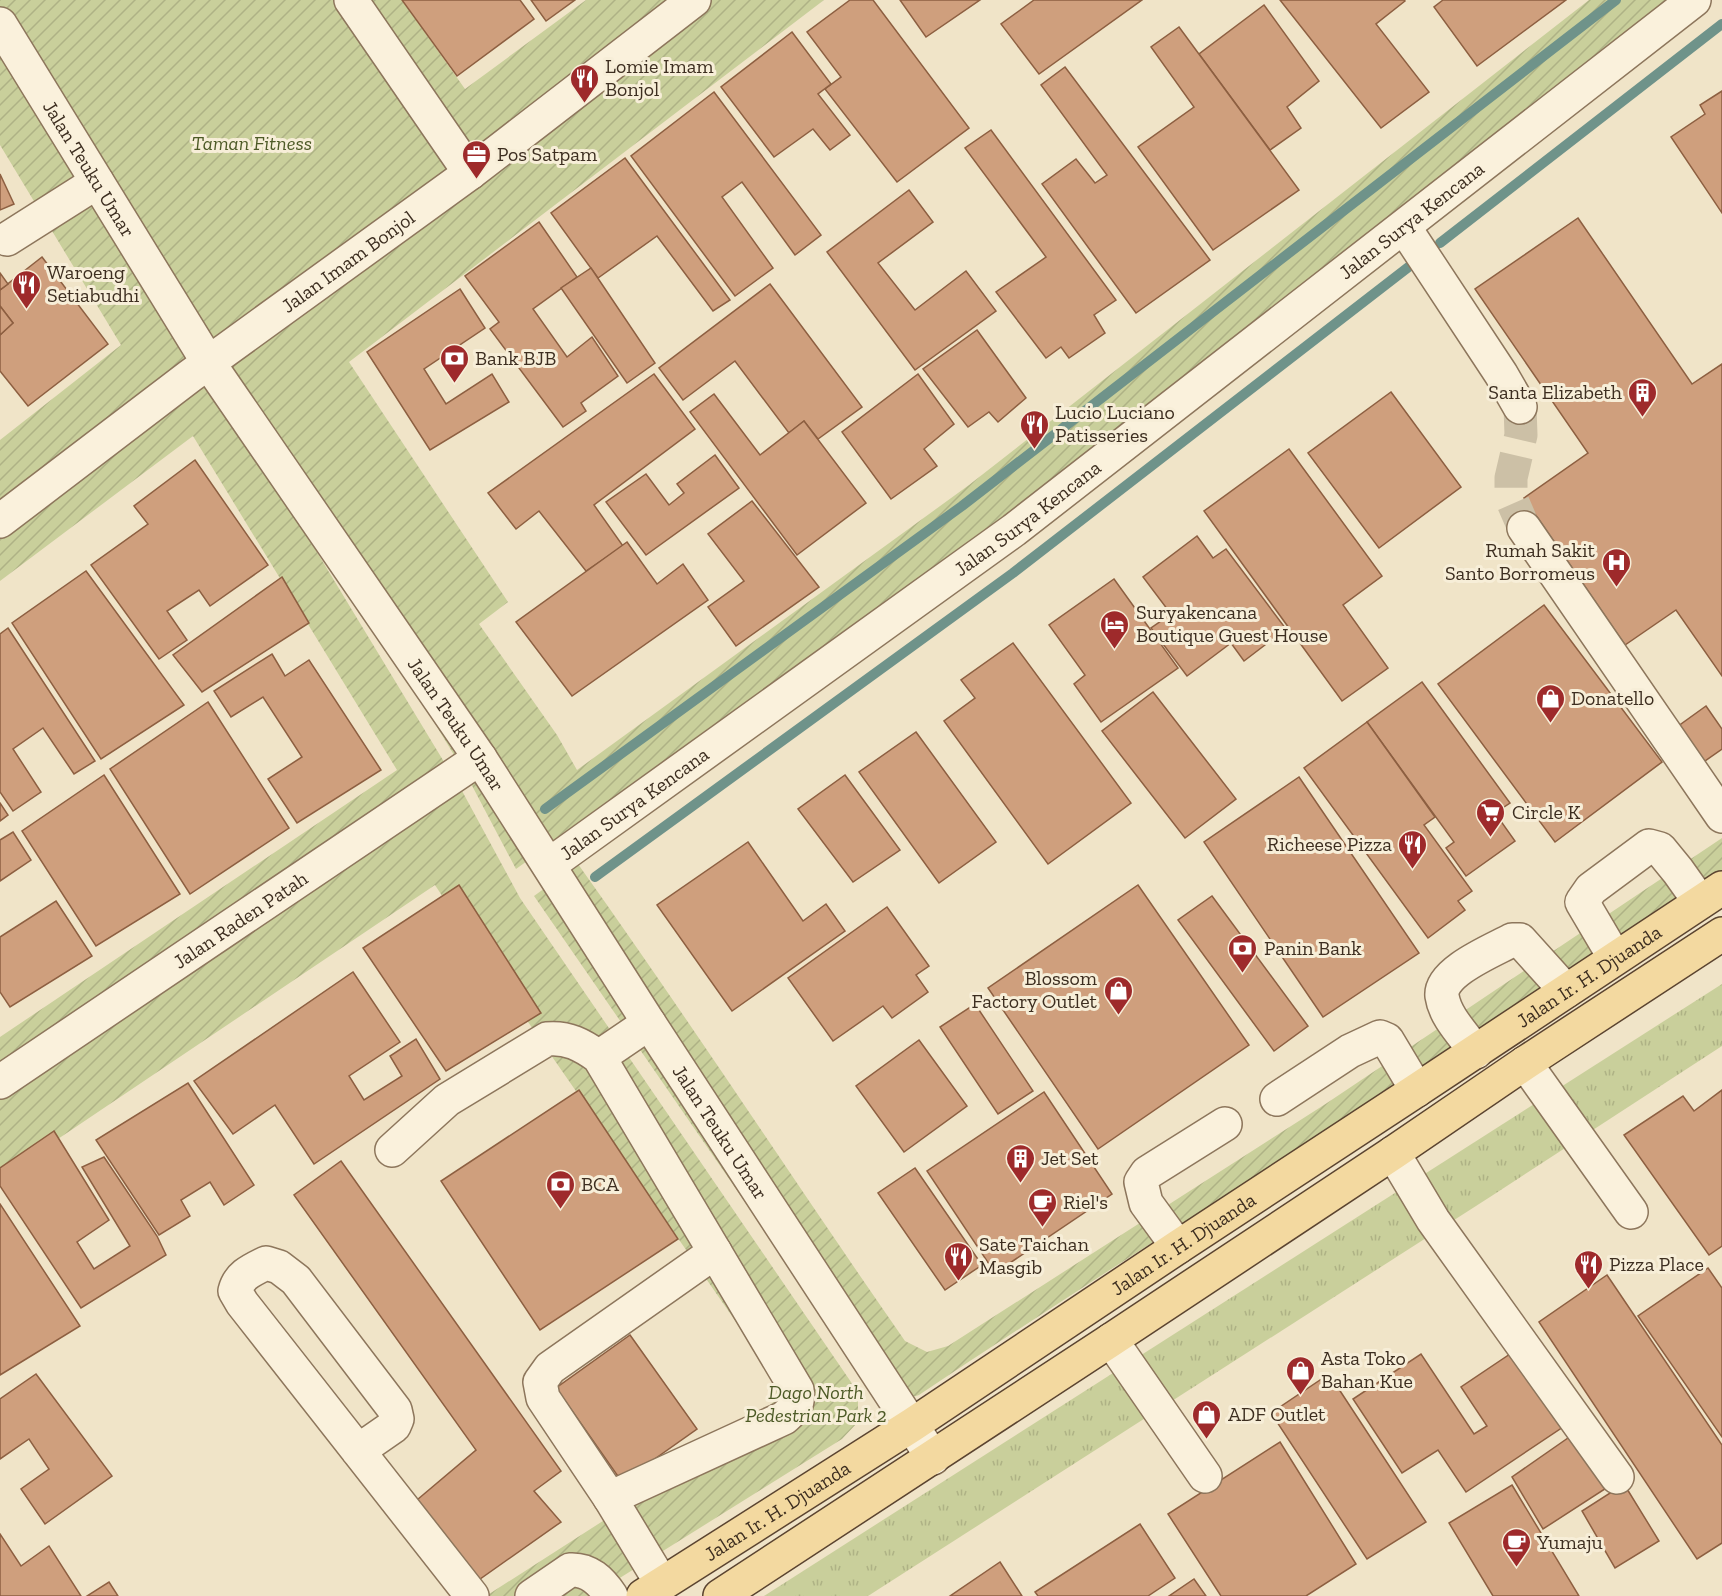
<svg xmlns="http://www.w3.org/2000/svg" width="1722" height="1596" viewBox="0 0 1722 1596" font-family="'Zilla Slab',serif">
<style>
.park{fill:url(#park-tufts)}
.garden{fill:url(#garden-furrows)}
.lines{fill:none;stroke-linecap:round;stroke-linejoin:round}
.stream{stroke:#6f938a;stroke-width:10}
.building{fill:#cf9f7d;stroke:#8d5f41;stroke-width:1.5}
.minor-tunnel{stroke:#ccc0a6;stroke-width:33;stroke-dasharray:33 16;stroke-linecap:butt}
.minor-casing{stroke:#8d765c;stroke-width:36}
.major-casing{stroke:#5b4430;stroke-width:36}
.minor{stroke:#faf1dc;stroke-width:33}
.major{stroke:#f3d9a0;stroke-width:33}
.labels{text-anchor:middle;stroke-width:6;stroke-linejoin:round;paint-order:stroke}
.poi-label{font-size:20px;fill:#3d2e20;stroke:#f7eed8;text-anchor:start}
.park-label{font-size:20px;font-style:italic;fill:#4d5a26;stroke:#f7eed8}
.street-label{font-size:20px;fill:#3d2e20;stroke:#f7eed8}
</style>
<defs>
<pattern id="park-tufts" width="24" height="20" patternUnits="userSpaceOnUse" patternTransform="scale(1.5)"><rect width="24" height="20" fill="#c9cf9b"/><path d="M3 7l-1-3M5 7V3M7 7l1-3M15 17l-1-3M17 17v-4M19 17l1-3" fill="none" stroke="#aeb285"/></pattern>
<pattern id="garden-furrows" width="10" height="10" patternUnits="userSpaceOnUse" patternTransform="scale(1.5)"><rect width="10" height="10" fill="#c9cf9b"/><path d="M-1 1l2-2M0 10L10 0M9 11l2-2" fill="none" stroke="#aeb285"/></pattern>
</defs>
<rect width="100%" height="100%" fill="#f0e4c8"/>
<polygon class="park" points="1722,984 1722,1046 1490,1197 868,1596 764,1596"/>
<g class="garden">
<polygon points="0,0 339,0 459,168 210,352 0,6"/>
<polygon points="363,0 402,0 465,89 586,0 687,0 477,160"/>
<polygon points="695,0 824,0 349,362 508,602 479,624 557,735 577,770 969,485 1589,0 1666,0 1008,515 516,869 468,778 216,363"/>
<polygon points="0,32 201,362 0,516 0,440 121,345 0,145"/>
<polygon points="206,369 455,780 0,1083 0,1037 397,770 193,436 0,581 0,525"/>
<polygon points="461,789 520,898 851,1382 858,1401 858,1422 842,1439 591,1596 486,1596 712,1451 775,1401 777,1385 743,1332 467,934 435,885 0,1178 0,1098"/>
<path d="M1722,838V880C1455,1052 1183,1219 919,1395L906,1399L852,1357L534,896L578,864C690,1021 795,1183 905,1341L927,1352L948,1346L1327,1103Z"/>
</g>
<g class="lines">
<g class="stream">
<polyline points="1440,243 1722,24"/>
<polyline points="545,809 962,506 1616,0"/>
<polyline points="595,877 1013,573 1415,262"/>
</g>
</g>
<g class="building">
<polygon points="402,0 520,0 534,19 457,76"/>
<polygon points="531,0 575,0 546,21"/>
<polygon points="850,0 873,0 969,128 897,182 825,89 841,77 807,32"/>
<polygon points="900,0 980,0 926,37"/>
<polygon points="1034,0 1142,0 1039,74 1001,24"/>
<polygon points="1280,0 1404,0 1405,1 1376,24 1429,92 1381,128"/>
<polygon points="1443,0 1566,0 1477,66 1434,7"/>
<polygon points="1264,5 1319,81 1287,107 1301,128 1270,150 1199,54"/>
<polygon points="1179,27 1299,190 1213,250 1138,147 1194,107 1151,47"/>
<polygon points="792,32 831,84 818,94 850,135 830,150 813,129 774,157 721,87"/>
<polygon points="1065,67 1210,260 1136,313 1042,184 1076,159 1095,183 1107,175 1041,85"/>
<polygon points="1722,91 1722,213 1671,137 1705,114 1700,105"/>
<polygon points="714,92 821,235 795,255 742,182 722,197 773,268 735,296 631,156"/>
<polygon points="991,130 1116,300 1094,315 1105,333 1069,358 1061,347 1046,358 996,292 1046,257 965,148"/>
<polygon points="625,158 730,300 713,311 657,236 598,278 551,213"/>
<polygon points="0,174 14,204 0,210"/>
<polygon points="909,190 933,222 878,263 915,310 966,271 996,311 915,370 827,252"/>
<polygon points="1578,218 1692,384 1722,364 1722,676 1676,610 1625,645 1524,498 1588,453 1475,289"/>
<polygon points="539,222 577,277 533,309 567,357 592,337 618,376 581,403 586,411 563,427 490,329 499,322 465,276"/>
<polygon points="42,257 108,344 28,406 0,371 0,335 13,323 0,306 0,290"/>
<polygon points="591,268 655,363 627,383 561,288"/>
<polygon points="0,273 8,284 0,290"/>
<polygon points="770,284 862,407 818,439 804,421 789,433 735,361 683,400 659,368"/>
<polygon points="460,289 485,328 424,369 446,404 492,374 509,402 430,450 367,352"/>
<polygon points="0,306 13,323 0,335"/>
<polygon points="977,330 1026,398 998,422 989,412 968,427 923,369"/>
<polygon points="654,374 695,429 594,505 623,546 586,571 539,511 516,529 488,493"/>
<polygon points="918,374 954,424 924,449 937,466 891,499 842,432"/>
<polygon points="1391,392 1461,487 1379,548 1308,453"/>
<polygon points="714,394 760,455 804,421 866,503 797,555 690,412"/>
<polygon points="1289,449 1382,576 1343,605 1388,668 1342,701 1204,511"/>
<polygon points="715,455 739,488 646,555 606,502 646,474 669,505 684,493 677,484"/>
<polygon points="195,460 268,565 210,606 199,590 167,611 187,640 159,659 91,565 148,524 134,506"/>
<polygon points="752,501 819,587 736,646 708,607 744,581 708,534"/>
<polygon points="1197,536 1213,558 1226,549 1286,629 1244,661 1231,643 1187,676 1151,628 1171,614 1143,577"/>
<polygon points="627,542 657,584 683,564 708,600 572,696 516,622"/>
<polygon points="86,571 184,705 101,759 12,623"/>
<polygon points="282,577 309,623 202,692 173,655"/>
<polygon points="1114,579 1178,668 1101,722 1074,684 1085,675 1049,625"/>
<polygon points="1544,605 1662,762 1555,842 1438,684"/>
<polygon points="8,628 95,761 74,774 43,728 13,749 41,792 13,811 0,792 0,634"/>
<polygon points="1013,643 1131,803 1048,864 944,721 975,698 961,680"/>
<polygon points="272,654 285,676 309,660 381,770 297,823 268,779 302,757 263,697 231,717 214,691"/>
<polygon points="1422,682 1510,803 1495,813 1515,841 1466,876 1446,848 1454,842 1367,722"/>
<polygon points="1153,692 1236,799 1185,838 1102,731"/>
<polygon points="208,702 289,828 190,894 110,769"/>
<polygon points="1706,706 1722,729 1722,749 1695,768 1670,732"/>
<polygon points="1367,722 1435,817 1424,825 1472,891 1458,901 1465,910 1428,938 1304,768"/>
<polygon points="916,732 996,842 939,883 859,772"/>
<polygon points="104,775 180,894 96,946 22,831"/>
<polygon points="845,775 900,850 853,882 798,809"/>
<polygon points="1299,777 1419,953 1323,1017 1204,842"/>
<polygon points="0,803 8,815 0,821"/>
<polygon points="13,832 31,860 0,881 0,840"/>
<polygon points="748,842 803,921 826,904 845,931 732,1011 657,905"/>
<polygon points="459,885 541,1013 446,1071 363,948"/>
<polygon points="1138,885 1249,1045 1098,1149 988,988"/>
<polygon points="1212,896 1308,1026 1274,1051 1178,920"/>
<polygon points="56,901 92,956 10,1007 0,992 0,937"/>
<polygon points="887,907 929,966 916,975 928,992 892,1018 883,1006 833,1041 788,978"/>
<polygon points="353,972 400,1042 349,1076 364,1100 402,1076 390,1056 416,1039 440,1079 314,1164 275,1105 233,1134 194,1081"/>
<polygon points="975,1004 1033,1091 998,1114 940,1027"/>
<polygon points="919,1040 967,1106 904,1152 856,1086"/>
<polygon points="188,1083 254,1185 224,1205 210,1182 181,1200 190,1216 159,1235 96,1140"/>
<polygon points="579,1090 678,1239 540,1330 441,1181"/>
<polygon points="1722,1090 1722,1246 1709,1255 1624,1135 1683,1096 1694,1111"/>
<polygon points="1044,1092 1112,1194 995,1273 927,1171"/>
<polygon points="54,1131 109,1220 77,1242 94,1269 130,1246 82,1167 104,1157 157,1236 166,1255 81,1308 0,1186 0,1168"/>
<polygon points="341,1161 561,1471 534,1491 561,1522 473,1584 411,1505 476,1450 294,1195"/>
<polygon points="915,1168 982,1265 945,1290 878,1193"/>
<polygon points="0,1204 80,1326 0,1375"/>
<polygon points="1708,1268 1722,1288 1722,1437 1638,1316"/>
<polygon points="1607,1275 1722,1445 1722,1543 1697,1559 1539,1322"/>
<polygon points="630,1335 697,1429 622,1482 556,1388"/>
<polygon points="1519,1348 1569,1423 1466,1492 1438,1450 1402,1473 1353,1399 1421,1354 1474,1434 1487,1426 1461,1387"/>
<polygon points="36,1374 112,1476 45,1524 21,1489 49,1469 29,1439 0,1459 0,1399"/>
<polygon points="1329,1374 1426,1522 1367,1559 1271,1413"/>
<polygon points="1578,1431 1611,1485 1543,1529 1512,1477"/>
<polygon points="1280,1442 1356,1564 1306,1596 1221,1596 1168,1514"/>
<polygon points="1624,1484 1659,1541 1615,1568 1582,1511"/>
<polygon points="1512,1485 1579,1596 1493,1596 1449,1523"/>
<polygon points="1140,1524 1175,1578 1148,1596 1038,1596 1035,1592"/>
<polygon points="0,1534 21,1566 49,1546 81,1596 0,1596"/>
<polygon points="1000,1562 1022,1596 950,1596"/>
<polygon points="1194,1579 1206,1596 1169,1596"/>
<polygon points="109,1582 118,1596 87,1596"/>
</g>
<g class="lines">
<polyline class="minor-tunnel" points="1520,407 1521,435 1511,478 1511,498 1524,528"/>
<defs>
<g id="minor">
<polyline points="351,0 470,173"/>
<path id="s1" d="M0,24L208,362L480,758L649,1023L933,1458"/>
<polyline points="1404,227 1501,374 1520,407"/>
<polyline points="7,239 97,182"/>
<path id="s2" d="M0,521L190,376L470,173L694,0"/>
<polyline points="1524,528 1722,816"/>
<path id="s3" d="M549,865L1014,530L1694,0"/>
<polyline points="1615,958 1582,902 1591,889 1649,846 1660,849 1678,871 1700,902"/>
<path d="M1476,1052C1464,1035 1445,1017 1442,996C1439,972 1494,950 1512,940H1520L1566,991"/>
<polyline points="599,1057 649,1023"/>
<polyline points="1525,1063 1631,1212"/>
<path id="s4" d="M0,1082L480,758"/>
<polyline points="1277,1099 1350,1051 1380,1037 1387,1040 1417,1090"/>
<path d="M392,1150L447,1100L547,1039C568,1037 582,1045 599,1057L797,1390C799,1405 795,1408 784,1418L610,1498L662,1584"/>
<polyline points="1393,1153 1433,1220 1617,1477"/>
<polyline points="1178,1247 1146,1203 1141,1182 1147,1173 1225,1124"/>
<polyline points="1111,1340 1205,1476"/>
<path d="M358,1451L394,1426L397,1419L395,1410L296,1280L279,1267L266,1263C252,1270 239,1275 235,1291L242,1303L472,1596"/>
<polyline points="610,1498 543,1398 540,1382 550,1368 715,1252"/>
<path d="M532,1596L570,1570C589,1569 601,1581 611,1596"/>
</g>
<g id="major">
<path id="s5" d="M643,1596L912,1425L1178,1247L1417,1090L1722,888"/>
<polyline points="720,1596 1111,1340 1393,1153 1525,1063 1722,934"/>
</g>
</defs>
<use href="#minor" class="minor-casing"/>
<use href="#major" class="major-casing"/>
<use href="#minor" class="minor"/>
<use href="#major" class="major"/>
</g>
<defs>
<symbol id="restaurant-pin" viewBox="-11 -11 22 30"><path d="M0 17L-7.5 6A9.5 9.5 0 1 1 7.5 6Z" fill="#9e2a2b" stroke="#f7eed8"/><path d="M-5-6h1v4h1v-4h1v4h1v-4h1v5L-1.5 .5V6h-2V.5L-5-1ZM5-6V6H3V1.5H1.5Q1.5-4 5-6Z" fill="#fff"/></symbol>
<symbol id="office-pin" viewBox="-11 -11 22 30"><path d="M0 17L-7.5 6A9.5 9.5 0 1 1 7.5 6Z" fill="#9e2a2b" stroke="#f7eed8"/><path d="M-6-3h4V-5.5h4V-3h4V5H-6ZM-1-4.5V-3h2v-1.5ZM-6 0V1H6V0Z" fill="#fff"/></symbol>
<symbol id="bank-pin" viewBox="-11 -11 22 30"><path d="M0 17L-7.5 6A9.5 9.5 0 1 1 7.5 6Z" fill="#9e2a2b" stroke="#f7eed8"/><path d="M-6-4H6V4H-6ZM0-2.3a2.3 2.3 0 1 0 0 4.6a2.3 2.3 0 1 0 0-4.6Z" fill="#fff"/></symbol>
<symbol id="building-pin" viewBox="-11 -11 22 30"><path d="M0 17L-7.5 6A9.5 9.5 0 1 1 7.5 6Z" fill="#9e2a2b" stroke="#f7eed8"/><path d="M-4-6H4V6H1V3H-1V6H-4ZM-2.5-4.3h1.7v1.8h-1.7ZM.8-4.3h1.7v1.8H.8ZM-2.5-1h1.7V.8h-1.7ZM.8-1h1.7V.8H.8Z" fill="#fff"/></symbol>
<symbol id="hospital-pin" viewBox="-11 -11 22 30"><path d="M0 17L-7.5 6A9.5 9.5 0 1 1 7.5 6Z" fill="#9e2a2b" stroke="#f7eed8"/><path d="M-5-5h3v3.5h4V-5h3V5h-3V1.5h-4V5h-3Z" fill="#fff"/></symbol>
<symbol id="hotel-pin" viewBox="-11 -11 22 30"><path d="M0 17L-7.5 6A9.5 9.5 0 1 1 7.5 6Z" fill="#9e2a2b" stroke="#f7eed8"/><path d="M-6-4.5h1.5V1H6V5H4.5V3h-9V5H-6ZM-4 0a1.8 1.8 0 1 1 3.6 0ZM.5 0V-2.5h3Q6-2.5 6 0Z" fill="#fff"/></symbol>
<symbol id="shop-pin" viewBox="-11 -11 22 30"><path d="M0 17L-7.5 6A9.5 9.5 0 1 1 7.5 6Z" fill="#9e2a2b" stroke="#f7eed8"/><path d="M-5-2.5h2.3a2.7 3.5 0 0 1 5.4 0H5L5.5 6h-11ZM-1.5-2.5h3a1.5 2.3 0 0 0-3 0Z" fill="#fff"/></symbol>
<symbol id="supermarket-pin" viewBox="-11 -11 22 30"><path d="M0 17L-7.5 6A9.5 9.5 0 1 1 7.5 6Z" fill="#9e2a2b" stroke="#f7eed8"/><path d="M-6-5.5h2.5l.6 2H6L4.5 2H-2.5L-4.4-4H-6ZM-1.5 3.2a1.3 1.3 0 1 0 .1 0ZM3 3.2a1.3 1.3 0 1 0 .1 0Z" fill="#fff"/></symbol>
<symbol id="cafe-pin" viewBox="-11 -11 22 30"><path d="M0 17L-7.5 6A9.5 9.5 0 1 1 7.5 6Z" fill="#9e2a2b" stroke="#f7eed8"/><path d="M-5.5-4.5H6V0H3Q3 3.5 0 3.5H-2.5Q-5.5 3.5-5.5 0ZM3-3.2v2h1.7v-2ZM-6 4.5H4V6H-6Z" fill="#fff"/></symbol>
</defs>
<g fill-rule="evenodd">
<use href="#restaurant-pin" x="568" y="62" width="33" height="45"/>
<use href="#office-pin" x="460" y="138" width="33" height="45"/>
<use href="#restaurant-pin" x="10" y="268" width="33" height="45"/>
<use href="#bank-pin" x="438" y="342" width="33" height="45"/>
<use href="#building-pin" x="1626" y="376" width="33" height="45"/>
<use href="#restaurant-pin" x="1018" y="408" width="33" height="45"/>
<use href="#hospital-pin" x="1600" y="546" width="33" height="45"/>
<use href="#hotel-pin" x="1098" y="608" width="33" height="45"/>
<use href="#shop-pin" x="1534" y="682" width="33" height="45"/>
<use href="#supermarket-pin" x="1474" y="796" width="33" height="45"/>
<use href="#restaurant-pin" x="1396" y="828" width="33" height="45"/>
<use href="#bank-pin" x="1226" y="932" width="33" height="45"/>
<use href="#shop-pin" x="1102" y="974" width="33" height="45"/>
<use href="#building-pin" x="1004" y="1142" width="33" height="45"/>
<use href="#bank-pin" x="544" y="1168" width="33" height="45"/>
<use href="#cafe-pin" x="1026" y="1186" width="33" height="45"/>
<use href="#restaurant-pin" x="942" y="1240" width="33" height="45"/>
<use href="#restaurant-pin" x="1572" y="1248" width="33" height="45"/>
<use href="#shop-pin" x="1284" y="1354" width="33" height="45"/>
<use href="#shop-pin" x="1190" y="1398" width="33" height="45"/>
<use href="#cafe-pin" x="1500" y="1526" width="33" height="45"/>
</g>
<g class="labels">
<g class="poi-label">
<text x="605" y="73">Lomie Imam<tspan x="605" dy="23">Bonjol</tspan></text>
<text x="497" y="161">Pos Satpam</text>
<text x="47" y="279">Waroeng<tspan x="47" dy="23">Setiabudhi</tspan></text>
<text x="475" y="365">Bank BJB</text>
<text x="1622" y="399" text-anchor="end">Santa Elizabeth</text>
<text x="1055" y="419">Lucio Luciano<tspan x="1055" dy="23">Patisseries</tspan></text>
<text x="1595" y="557" text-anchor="end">Rumah Sakit<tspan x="1595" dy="23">Santo Borromeus</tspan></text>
<text x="1136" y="619">Suryakencana<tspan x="1136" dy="23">Boutique Guest House</tspan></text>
<text x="1571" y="705">Donatello</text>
<text x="1512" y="819">Circle K</text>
<text x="1392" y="851" text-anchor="end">Richeese Pizza</text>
<text x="1264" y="955">Panin Bank</text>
<text x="1097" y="985" text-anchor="end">Blossom<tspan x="1097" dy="23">Factory Outlet</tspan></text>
<text x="1041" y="1165">Jet Set</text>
<text x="581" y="1191">BCA</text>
<text x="1063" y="1209">Riel's</text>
<text x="979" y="1251">Sate Taichan<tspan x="979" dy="23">Masgib</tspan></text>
<text x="1609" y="1271">Pizza Place</text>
<text x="1321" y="1365">Asta Toko<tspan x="1321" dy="23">Bahan Kue</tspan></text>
<text x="1228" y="1421">ADF Outlet</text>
<text x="1537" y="1549">Yumaju</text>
</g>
<g class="park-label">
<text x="252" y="150">Taman Fitness</text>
<text x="816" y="1399">Dago North<tspan x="816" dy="23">Pedestrian Park 2</tspan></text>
</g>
<g class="street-label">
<text dy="7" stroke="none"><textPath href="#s1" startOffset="170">Jalan Teuku Umar</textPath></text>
<text dy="7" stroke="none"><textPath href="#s3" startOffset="1077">Jalan Surya Kencana</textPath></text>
<text dy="7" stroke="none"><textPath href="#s2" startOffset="434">Jalan Imam Bonjol</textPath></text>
<text dy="7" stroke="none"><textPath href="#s3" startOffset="591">Jalan Surya Kencana</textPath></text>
<text dy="7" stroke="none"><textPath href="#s1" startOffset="836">Jalan Teuku Umar</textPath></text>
<text dy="7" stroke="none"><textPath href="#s3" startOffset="105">Jalan Surya Kencana</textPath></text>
<text dy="7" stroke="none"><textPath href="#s4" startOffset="290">Jalan Raden Patah</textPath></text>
<text dy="7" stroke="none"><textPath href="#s5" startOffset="1131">Jalan Ir. H. Djuanda</textPath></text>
<text dy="7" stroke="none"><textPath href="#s1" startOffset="1322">Jalan Teuku Umar</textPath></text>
<text dy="7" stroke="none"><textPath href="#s5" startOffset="645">Jalan Ir. H. Djuanda</textPath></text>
<text dy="7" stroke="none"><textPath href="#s5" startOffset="159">Jalan Ir. H. Djuanda</textPath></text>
</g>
</g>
</svg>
